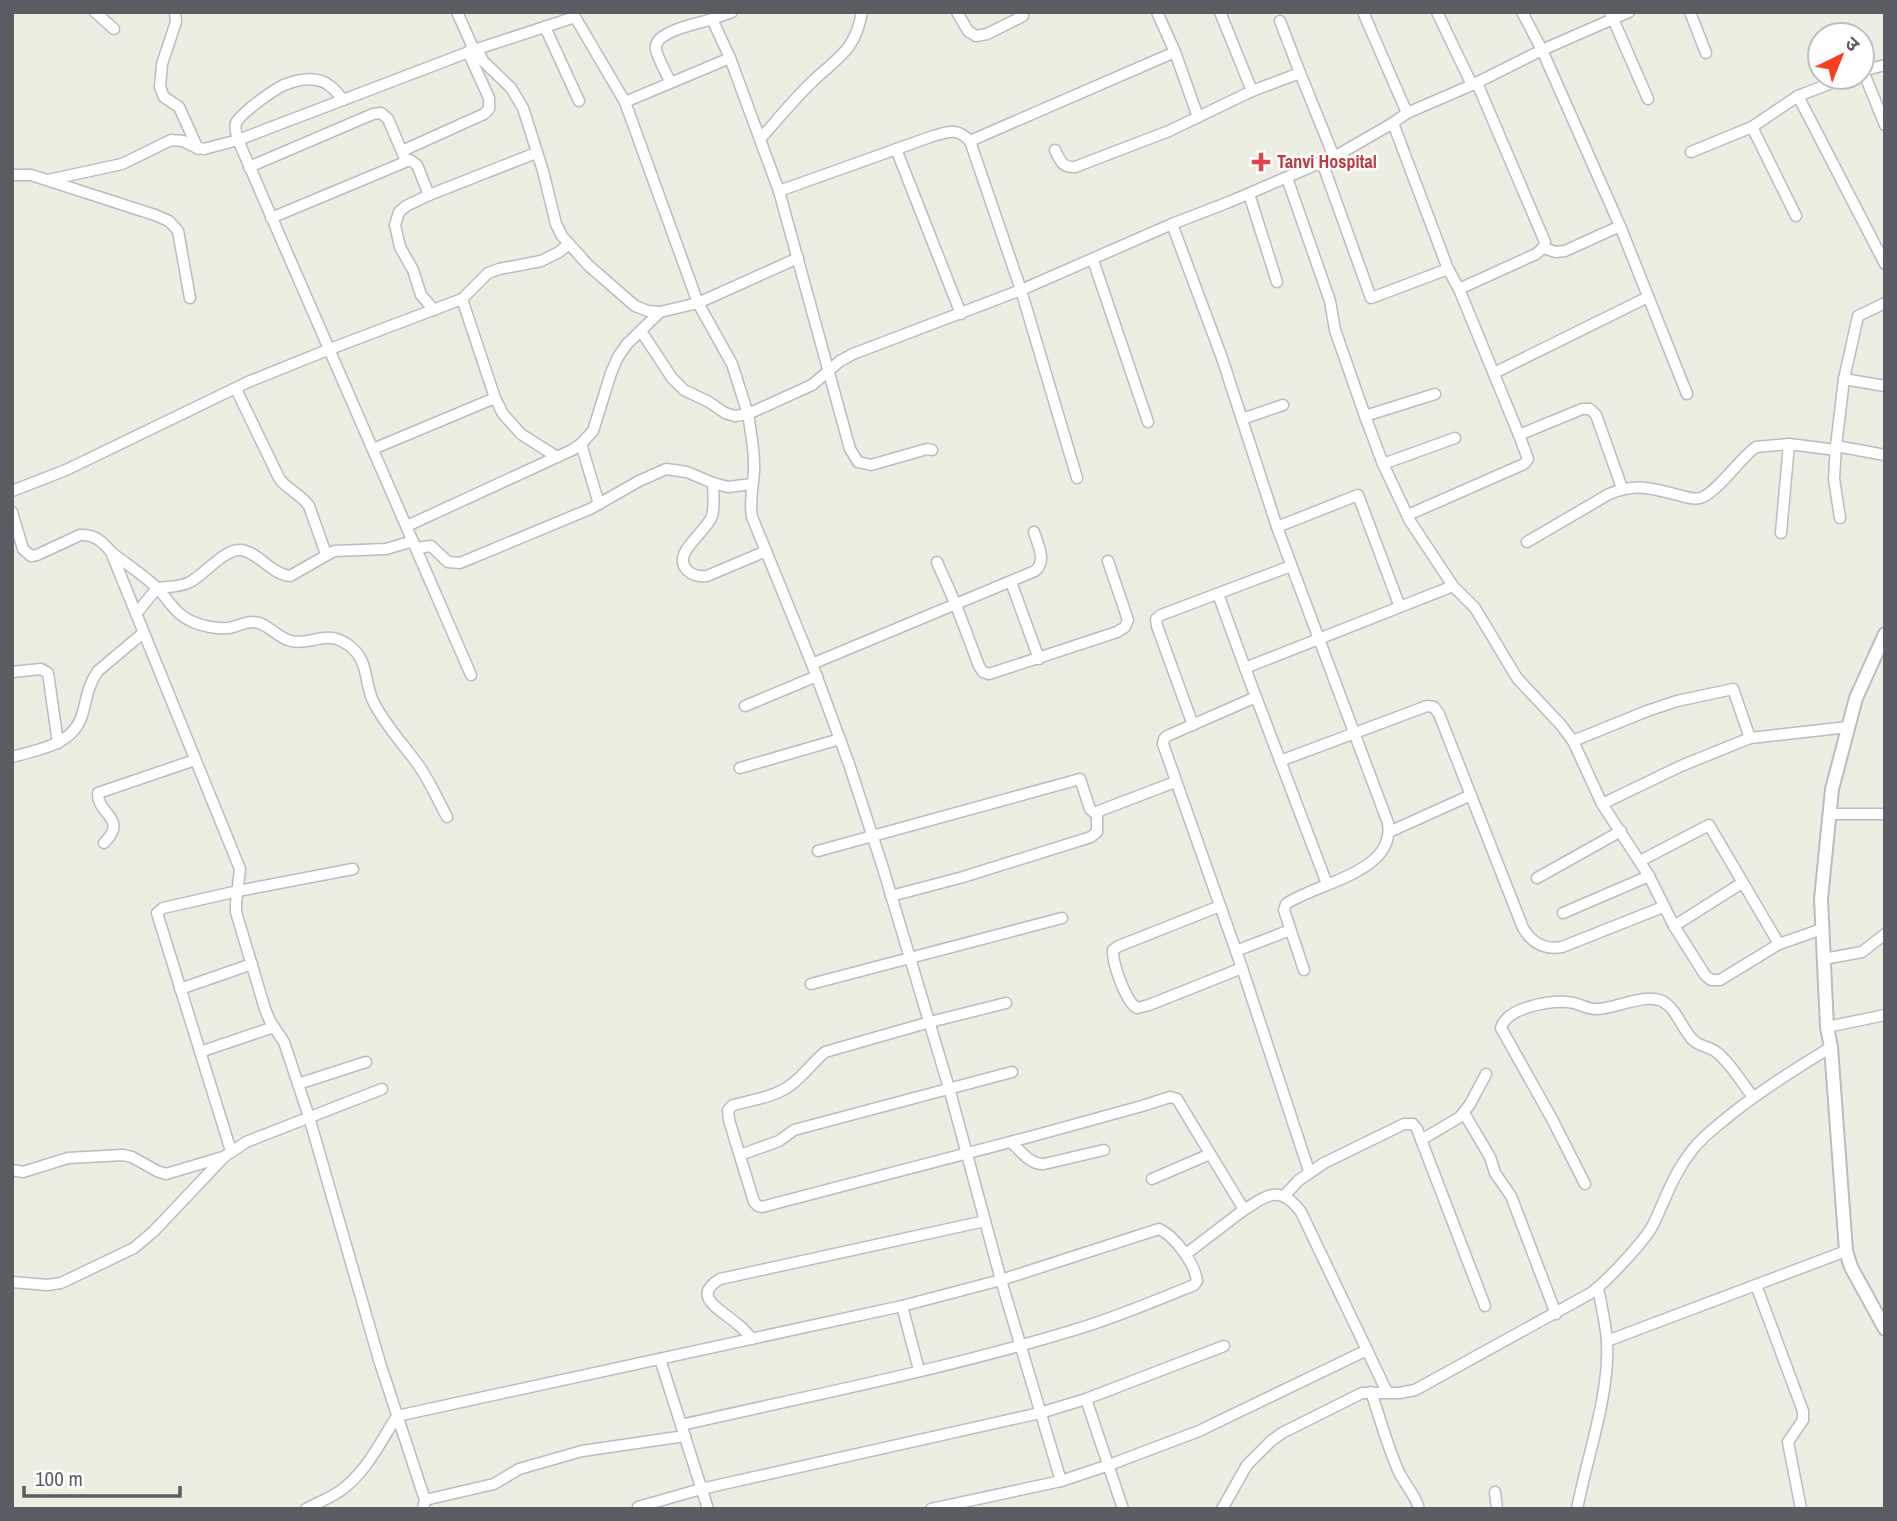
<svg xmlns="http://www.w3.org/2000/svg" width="1897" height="1521" viewBox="0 0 1897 1521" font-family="'Archivo Narrow','Noto Sans Devanagari',sans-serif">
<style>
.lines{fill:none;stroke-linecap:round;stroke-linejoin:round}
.minor-casing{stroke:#babcc2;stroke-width:13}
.tertiary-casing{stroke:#babcc2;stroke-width:16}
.minor{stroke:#fff;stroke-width:10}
.tertiary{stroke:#fff;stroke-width:12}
.health-dot{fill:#e0444e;stroke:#fff;stroke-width:2.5}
.labels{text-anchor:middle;stroke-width:5;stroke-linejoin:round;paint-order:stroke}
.health-label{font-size:18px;font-weight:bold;fill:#be3a42;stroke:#fff;text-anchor:start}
</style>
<rect width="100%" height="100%" fill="#eeede2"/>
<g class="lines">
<defs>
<g id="minor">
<polyline points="95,12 114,29"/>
<polyline points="175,12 176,22 162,64 160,87 164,97 179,107 198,149"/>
<polyline points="457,12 474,50"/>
<polyline points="732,12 712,19 730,58 779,191 850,449 858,462 871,465 927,449 932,450"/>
<polyline points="957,12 968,31 976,36 987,34 1023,16"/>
<polyline points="1157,12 1175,52 1198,117"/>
<polyline points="1220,12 1252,91"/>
<polyline points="1363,12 1407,113"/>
<polyline points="1437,12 1472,85"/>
<polyline points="1522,12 1542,50 1620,226 1687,394"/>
<polyline points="1610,12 1648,99"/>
<polyline points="1690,12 1706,53"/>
<polyline points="1280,21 1300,73"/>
<polyline points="545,27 579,101"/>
<polyline points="477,49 483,61 511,88 523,108 543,171 556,224 562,236 588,265 635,306 648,311 660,312 698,303 798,258"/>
<polyline points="1862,71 1885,65"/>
<polyline points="1863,71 1885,125"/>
<polyline points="1847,77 1798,96 1885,264"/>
<path d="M670,82C666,72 659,61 656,50C652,31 698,24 712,19"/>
<polyline points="625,102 730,58"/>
<polyline points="1393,123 1448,269 1459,289 1519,435 1582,409 1590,409 1596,415 1622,488"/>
<path d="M761,138C778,119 794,99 813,81C839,56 855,51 862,12"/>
<polyline points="896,149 961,314"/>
<path d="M1055,150C1060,160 1062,168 1075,167L1169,131L1252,91L1300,73L1334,157"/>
<polyline points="402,151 484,114 489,109 489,98 468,52"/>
<polyline points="1691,152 1752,127"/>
<polyline points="1322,162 1371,298 1448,269"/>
<polyline points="249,167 373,114 381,113 388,119 406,161"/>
<polyline points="12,175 31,175 155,215 169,221 178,231 190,298"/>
<polyline points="1287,178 1330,301 1335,330 1365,416 1383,464 1410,521 1453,586 1475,608 1517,678 1561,725 1573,741 1602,804 1649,876 1674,926 1705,975 1711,980 1720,980 1779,944 1822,929"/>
<path d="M48,180L122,164L171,140L183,141L195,147L204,149L238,140C237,135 234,129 236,123C241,113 273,90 284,85C294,81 307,78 317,80C329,82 336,91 343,100"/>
<path d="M779,191L933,136C949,132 956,127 970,141"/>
<polyline points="1249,194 1277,282"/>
<polyline points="1796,216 1752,127 1798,96"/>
<polyline points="271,218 410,160 417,165 429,195"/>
<path d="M1172,224L1222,358L1277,527L1388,823C1396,873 1316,883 1286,904L1284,910L1304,970"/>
<polyline points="1543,248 1556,252 1565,251 1620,226"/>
<polyline points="1093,260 1148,422"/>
<polyline points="1459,289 1536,254 1543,248 1545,242 1477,83"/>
<polyline points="462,299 495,398 503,414 521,434 557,457"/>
<polyline points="1885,303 1858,316 1844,379 1836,446 1885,455"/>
<polyline points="434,310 421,295 413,270 400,247 395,225 399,212 406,206 429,195 536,153"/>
<path d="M641,331L672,378L684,390L709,402L725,413L735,416L748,414C751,433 755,452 754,471C753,488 749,501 752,517L812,664L849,764L883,868L949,1088L1001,1280L1061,1481"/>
<polyline points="1494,373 1648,297"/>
<polyline points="1844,379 1885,386"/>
<path d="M236,389L279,478C287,490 301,494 309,506L326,554"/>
<polyline points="1365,416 1435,394"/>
<polyline points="1242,419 1283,405"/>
<polyline points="581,444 599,504"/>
<polyline points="1836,446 1834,479 1840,518"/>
<polyline points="373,449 495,398"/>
<polyline points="1383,464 1455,438"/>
<polyline points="1077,478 1021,290 1172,224 1229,202 1334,157 1393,123 1407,113 1472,85 1542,50 1629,12"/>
<path d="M713,483C713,493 715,506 712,516C706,533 671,553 687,570C693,576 699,577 707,576L766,551"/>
<polyline points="12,491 66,470 248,382 330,349 462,299 488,273 499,269 541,261 559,252 569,244"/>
<path d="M12,512L23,549L31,556L37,555L80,535C94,534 102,541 111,552L240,869L236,903V912L265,1009L270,1021L284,1042L309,1117L380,1363L425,1500L423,1509"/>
<polyline points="1408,515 1524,464 1528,459 1527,456 1519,435"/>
<polyline points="407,526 572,450 581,444 593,431 611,373 618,357 627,344 660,312"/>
<polyline points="1277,527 1358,495 1400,607"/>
<polyline points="1781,533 1789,444"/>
<path d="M1527,542L1609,494C1635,483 1652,488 1678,495C1685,497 1693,500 1700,498C1716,494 1740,458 1756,447L1789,444L1836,450"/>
<polyline points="416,548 431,546 448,562 460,563 590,509 639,481 666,469 687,472 713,483 728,487 752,484"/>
<path d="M111,552C126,564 144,575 157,588C169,600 175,614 191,621C201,626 217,629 228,628C236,627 244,622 253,622C267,622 277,638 291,641C311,646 325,629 347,644C370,660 363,679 373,701C384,724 404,745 419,766C430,782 438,800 447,817"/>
<polyline points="937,562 956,605 979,666 983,672 989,674 1117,632 1125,627 1128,620 1108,561"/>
<polyline points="1011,582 1039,659"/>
<polyline points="1218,594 1245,668"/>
<path d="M136,614L157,588C168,587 181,587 190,582C204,575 225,548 241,550C258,552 271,574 290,576L334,551L386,549L413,541"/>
<path d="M812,664L1035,571C1047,561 1038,545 1034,532"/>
<polyline points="12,672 41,669 48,673 58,743"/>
<polyline points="471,675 238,140 474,50 575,17 625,102 698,303 732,364 748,414 812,385 840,361 853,354 1021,290 970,141 1175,52"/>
<polyline points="1256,697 1167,736 1164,739 1163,744 1242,968 1309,1171"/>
<polyline points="745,706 817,676"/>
<polyline points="1193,725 1157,626 1156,619 1161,615 1291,566"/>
<polyline points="1750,738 1848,727"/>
<polyline points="1573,741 1647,711 1677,701 1733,689 1750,738 1681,766 1602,804"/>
<path d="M12,757C40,749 75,745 83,712C87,697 88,685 98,671L143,633"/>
<path d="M1280,761L1427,706L1434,707L1439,714L1523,928C1532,943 1544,950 1562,947L1663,907"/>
<polyline points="740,768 840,739"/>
<polyline points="1829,814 1885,814"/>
<polyline points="1389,832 1471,795"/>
<path d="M104,843C129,818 97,815 98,793L195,760"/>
<polyline points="818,851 1080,779 1090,809 1097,815"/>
<polyline points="1640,861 1709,825 1779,944"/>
<polyline points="1537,878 1621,831"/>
<polyline points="1327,884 1245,668 1453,586"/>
<polyline points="891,896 963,877 1091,837 1097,832 1097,815 1099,811 1175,782"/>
<path d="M1220,906L1119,946L1113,950C1112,963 1126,1002 1137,1008L1149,1005L1242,968"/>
<polyline points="1563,913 1649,876"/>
<polyline points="1674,926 1742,883"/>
<polyline points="1236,951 1290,930"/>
<polyline points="1824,959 1862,952 1885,934"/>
<polyline points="811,984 1062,918"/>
<polyline points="180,989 252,964"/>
<path d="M1006,1003L930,1022L825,1052C813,1062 804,1075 792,1084C776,1097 752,1100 733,1105L728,1110L729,1120L754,1202L758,1206L762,1207L1033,1136L1142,1106L1170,1097L1177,1099L1243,1208L1241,1212L1186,1254"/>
<polyline points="1827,1027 1885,1015"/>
<polyline points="200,1052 274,1027"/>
<polyline points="298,1084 366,1062"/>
<polyline points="1464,1113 1490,1157 1495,1173 1511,1196 1556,1314"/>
<polyline points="1421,1140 1460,1117 1470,1104 1486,1074"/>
<path d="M1011,1142C1021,1151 1030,1165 1044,1164L1104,1150"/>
<polyline points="231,1151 157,913 163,908 238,891 353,869"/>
<polyline points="740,1155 779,1141 794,1130 1012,1072"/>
<polyline points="12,1170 23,1172 68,1158 123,1155 132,1157 157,1171 166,1174 223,1157"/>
<polyline points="1152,1179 1210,1154"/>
<path d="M1585,1184L1552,1119L1501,1028C1507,1007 1549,1001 1567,1002C1578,1002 1587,1010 1598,1009C1616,1008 1646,993 1662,1001C1676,1008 1681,1027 1692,1039C1698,1046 1707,1046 1715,1051C1730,1062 1741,1082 1753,1097"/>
<polyline points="1284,1196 1299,1180 1324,1163 1404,1124 1413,1124 1417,1129 1485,1306"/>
<path d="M1241,1212C1266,1196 1279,1183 1301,1212L1387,1392"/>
<polyline points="12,1282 47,1285 61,1283 134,1248 154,1231 224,1157 246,1142 382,1089"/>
<polyline points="1756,1285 1803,1411 1803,1420 1788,1442 1801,1509"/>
<polyline points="902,1306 919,1370"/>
<path d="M752,1339C747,1333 742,1327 736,1323C722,1310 690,1297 720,1279L985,1221"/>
<polyline points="1607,1341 1846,1251"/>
<polyline points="660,1359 708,1509"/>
<path d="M1371,1392C1380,1418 1387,1445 1398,1470C1404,1484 1416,1495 1419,1509"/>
<polyline points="1086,1399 1123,1509"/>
<polyline points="1495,1492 1497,1509"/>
<polyline points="425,1500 494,1484 519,1469 582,1451 685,1436"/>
<polyline points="638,1507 701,1489 1040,1413 1086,1399 1224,1346"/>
<path d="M306,1509C317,1503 330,1498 340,1491C366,1473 381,1441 397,1416L902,1306L1001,1280L1159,1229C1175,1236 1195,1264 1197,1281L1194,1285C1155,1301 1115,1318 1074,1330C946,1369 813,1395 681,1425"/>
<polyline points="931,1509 1061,1481 1109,1465 1199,1431 1367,1350"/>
<path d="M1222,1509L1247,1465L1271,1441L1282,1433L1362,1393H1399L1415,1390L1591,1293C1608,1280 1643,1243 1653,1225C1666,1198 1673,1174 1693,1149C1703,1136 1716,1127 1729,1116C1761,1090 1796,1069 1831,1047"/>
<path d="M1577,1509C1587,1457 1610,1394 1607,1342C1606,1324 1601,1305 1598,1288"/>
</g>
<polyline id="tertiary" points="1885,634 1856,698 1832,789 1821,899 1827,1027 1831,1047 1846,1251 1851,1267 1885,1329"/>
</defs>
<use href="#minor" class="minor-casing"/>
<use href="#tertiary" class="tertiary-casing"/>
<use href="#minor" class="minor"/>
<use href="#tertiary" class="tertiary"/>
</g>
<path class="health-dot" d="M1257.5 151.5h7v7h7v7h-7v7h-7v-7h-7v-7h7z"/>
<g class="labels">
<g class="health-label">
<text x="1277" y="168">Tanvi Hospital</text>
</g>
</g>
<rect width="1897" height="1521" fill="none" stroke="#5a5e64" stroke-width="28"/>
<g transform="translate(1841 56) rotate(43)"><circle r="33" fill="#ffffff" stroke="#bdbfc1" stroke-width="2"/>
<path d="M0-5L12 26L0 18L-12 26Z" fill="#f73e1f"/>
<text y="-10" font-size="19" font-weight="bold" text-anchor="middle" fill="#5a5e64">उ</text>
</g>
<path d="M24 1486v10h156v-10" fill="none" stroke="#5a5e64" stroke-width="3.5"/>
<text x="35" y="1486" font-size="21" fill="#5a5e64" stroke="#ffffff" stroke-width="5" paint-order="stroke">100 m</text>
</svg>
